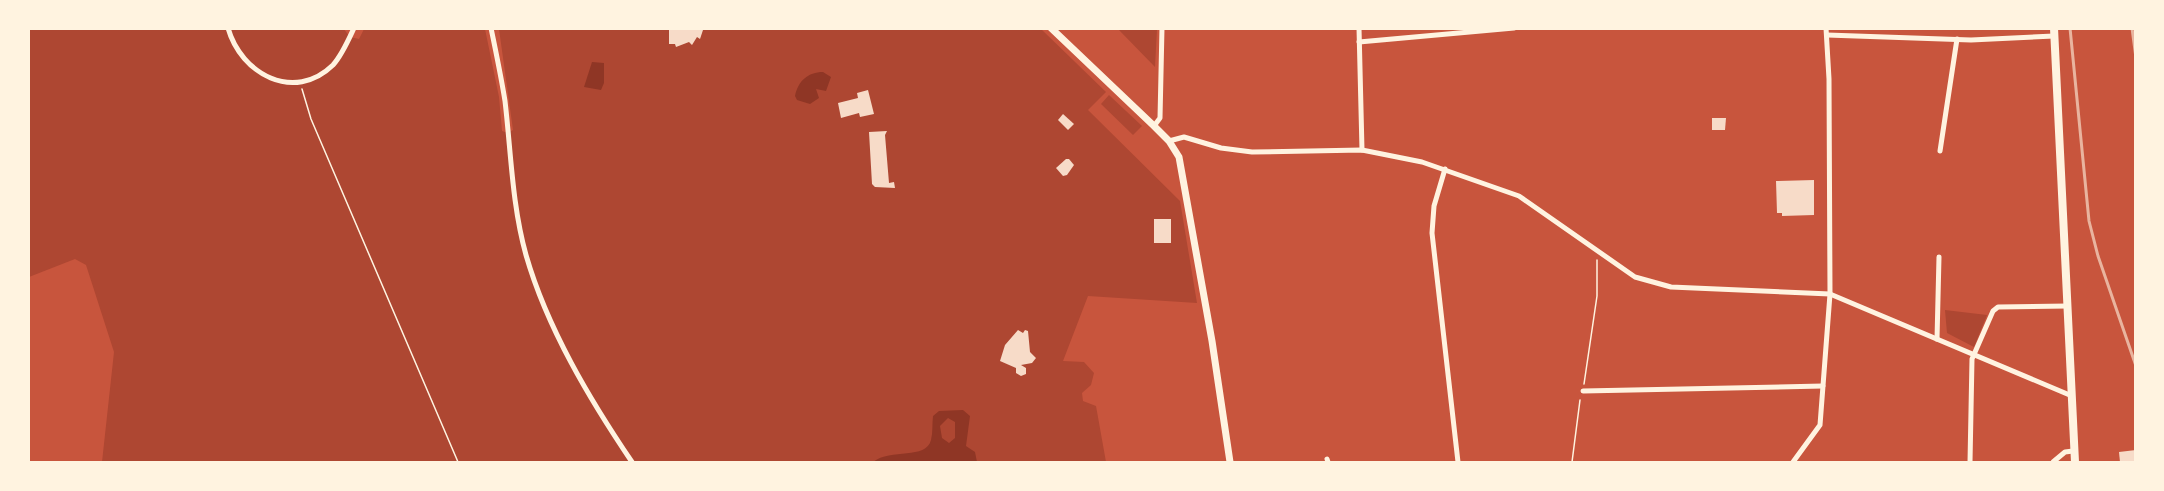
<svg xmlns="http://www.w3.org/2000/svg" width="2164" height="491" viewBox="0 0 2164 491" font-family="'Noto Serif',serif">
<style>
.green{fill:#ae4732}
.water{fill:#8f3625;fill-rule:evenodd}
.building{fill:#f7dbc8}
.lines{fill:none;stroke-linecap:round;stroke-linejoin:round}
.path{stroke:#fff3e0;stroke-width:1.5}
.minor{stroke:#fff3e0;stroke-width:5}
.secondary{stroke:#fff3e0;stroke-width:7}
.primary{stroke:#fff3e0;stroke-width:8}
.rail{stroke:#e9b49f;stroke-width:3}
</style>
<rect width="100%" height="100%" fill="#c8553d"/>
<g class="green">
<polygon points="343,28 350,37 359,39 364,29 485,29 499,97 502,131 508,133 513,130 499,29 1040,28 1106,92 1088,110 1180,201 1197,303 1088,296 1063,361 1084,362 1094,373 1091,385 1082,393 1083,401 1096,406 1106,462 102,462 114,352 86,265 75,259 29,277 29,29"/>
<polygon points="1118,29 1157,29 1155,67"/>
<polygon points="1109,95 1142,126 1133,135 1101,104"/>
<polygon points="1945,310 1987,315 1974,347 1947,333"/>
</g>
<g class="water">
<polygon points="592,62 604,63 604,83 601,90 584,87"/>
<path d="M823,72L831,77L826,91L816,89L819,98L810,104L797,100L795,96C798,81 808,72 823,72Z"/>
<path d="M963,410L970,416L966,446L975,452L977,462H873C891,448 926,460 931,440C933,432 932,424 933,416L939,411ZM948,418L955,422V438L949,443L942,438L940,426Z"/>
</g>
<g class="building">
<polygon points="669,28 693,28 703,30 700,39 697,37 692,45 689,42 676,47 675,44 669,44"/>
<polygon points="868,90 874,114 860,117 859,113 841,118 838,103 858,98 857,93"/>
<polygon points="1063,114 1074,124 1068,130 1058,120"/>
<polygon points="1712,118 1726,118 1725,130 1712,130"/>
<polygon points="887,131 885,135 889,183 894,182 895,188 875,187 872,184 869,132"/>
<polygon points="1066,159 1069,159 1074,165 1067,175 1063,176 1056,168"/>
<polygon points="1814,180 1814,215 1782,216 1782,213 1777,213 1776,181"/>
<rect x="1154" y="219" width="17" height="24"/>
<polygon points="1018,330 1023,333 1025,330 1028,331 1030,352 1036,358 1032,363 1021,365 1026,368 1026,374 1021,376 1016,373 1016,368 1000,361 1005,345"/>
<polygon points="2136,450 2136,462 2120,462 2119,452"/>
</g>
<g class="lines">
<g class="path">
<polyline points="302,89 311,119 458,462"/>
<polyline points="1584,384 1597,296 1597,260"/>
<polyline points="1572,462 1580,400"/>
</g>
<g class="minor">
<path d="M228,28C241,74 294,103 333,65C342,55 348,41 354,28"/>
<path d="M491,28C496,52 501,76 505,101C511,152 512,205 526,255C547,328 590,400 632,462"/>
<polyline points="1359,28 1362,150"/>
<polyline points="1827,35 1971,40 2054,36"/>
<polyline points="1359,42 1514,28"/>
<polyline points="1154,126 1160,118 1162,28"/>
<polyline points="1169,141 1184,137 1221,148 1252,152 1362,150 1422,162 1519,196 1635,277 1671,287 1830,294 2072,396"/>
<polyline points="1940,151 1957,39"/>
<polyline points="1445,169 1434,206 1432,233 1458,462"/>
<polyline points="1937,339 1939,257"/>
<polyline points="1583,391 1823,386"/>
<polyline points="1327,459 1328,462"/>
<polyline points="1793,462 1820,425 1830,294 1829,79 1826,28"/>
<polyline points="1970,462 1972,359 1993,311 1998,307 2068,306"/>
<polyline points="2053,462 2065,452 2073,451"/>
</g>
<polyline class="secondary" points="1051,28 1154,126 1169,141 1179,157 1212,341 1230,462"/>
<polyline class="primary" points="2054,28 2075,462"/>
<g class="rail">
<polyline points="2070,28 2089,221 2098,256 2136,366"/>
<polyline points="2132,28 2136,58"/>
</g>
</g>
<rect width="2164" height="491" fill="none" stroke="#fff3e0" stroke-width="60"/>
</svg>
